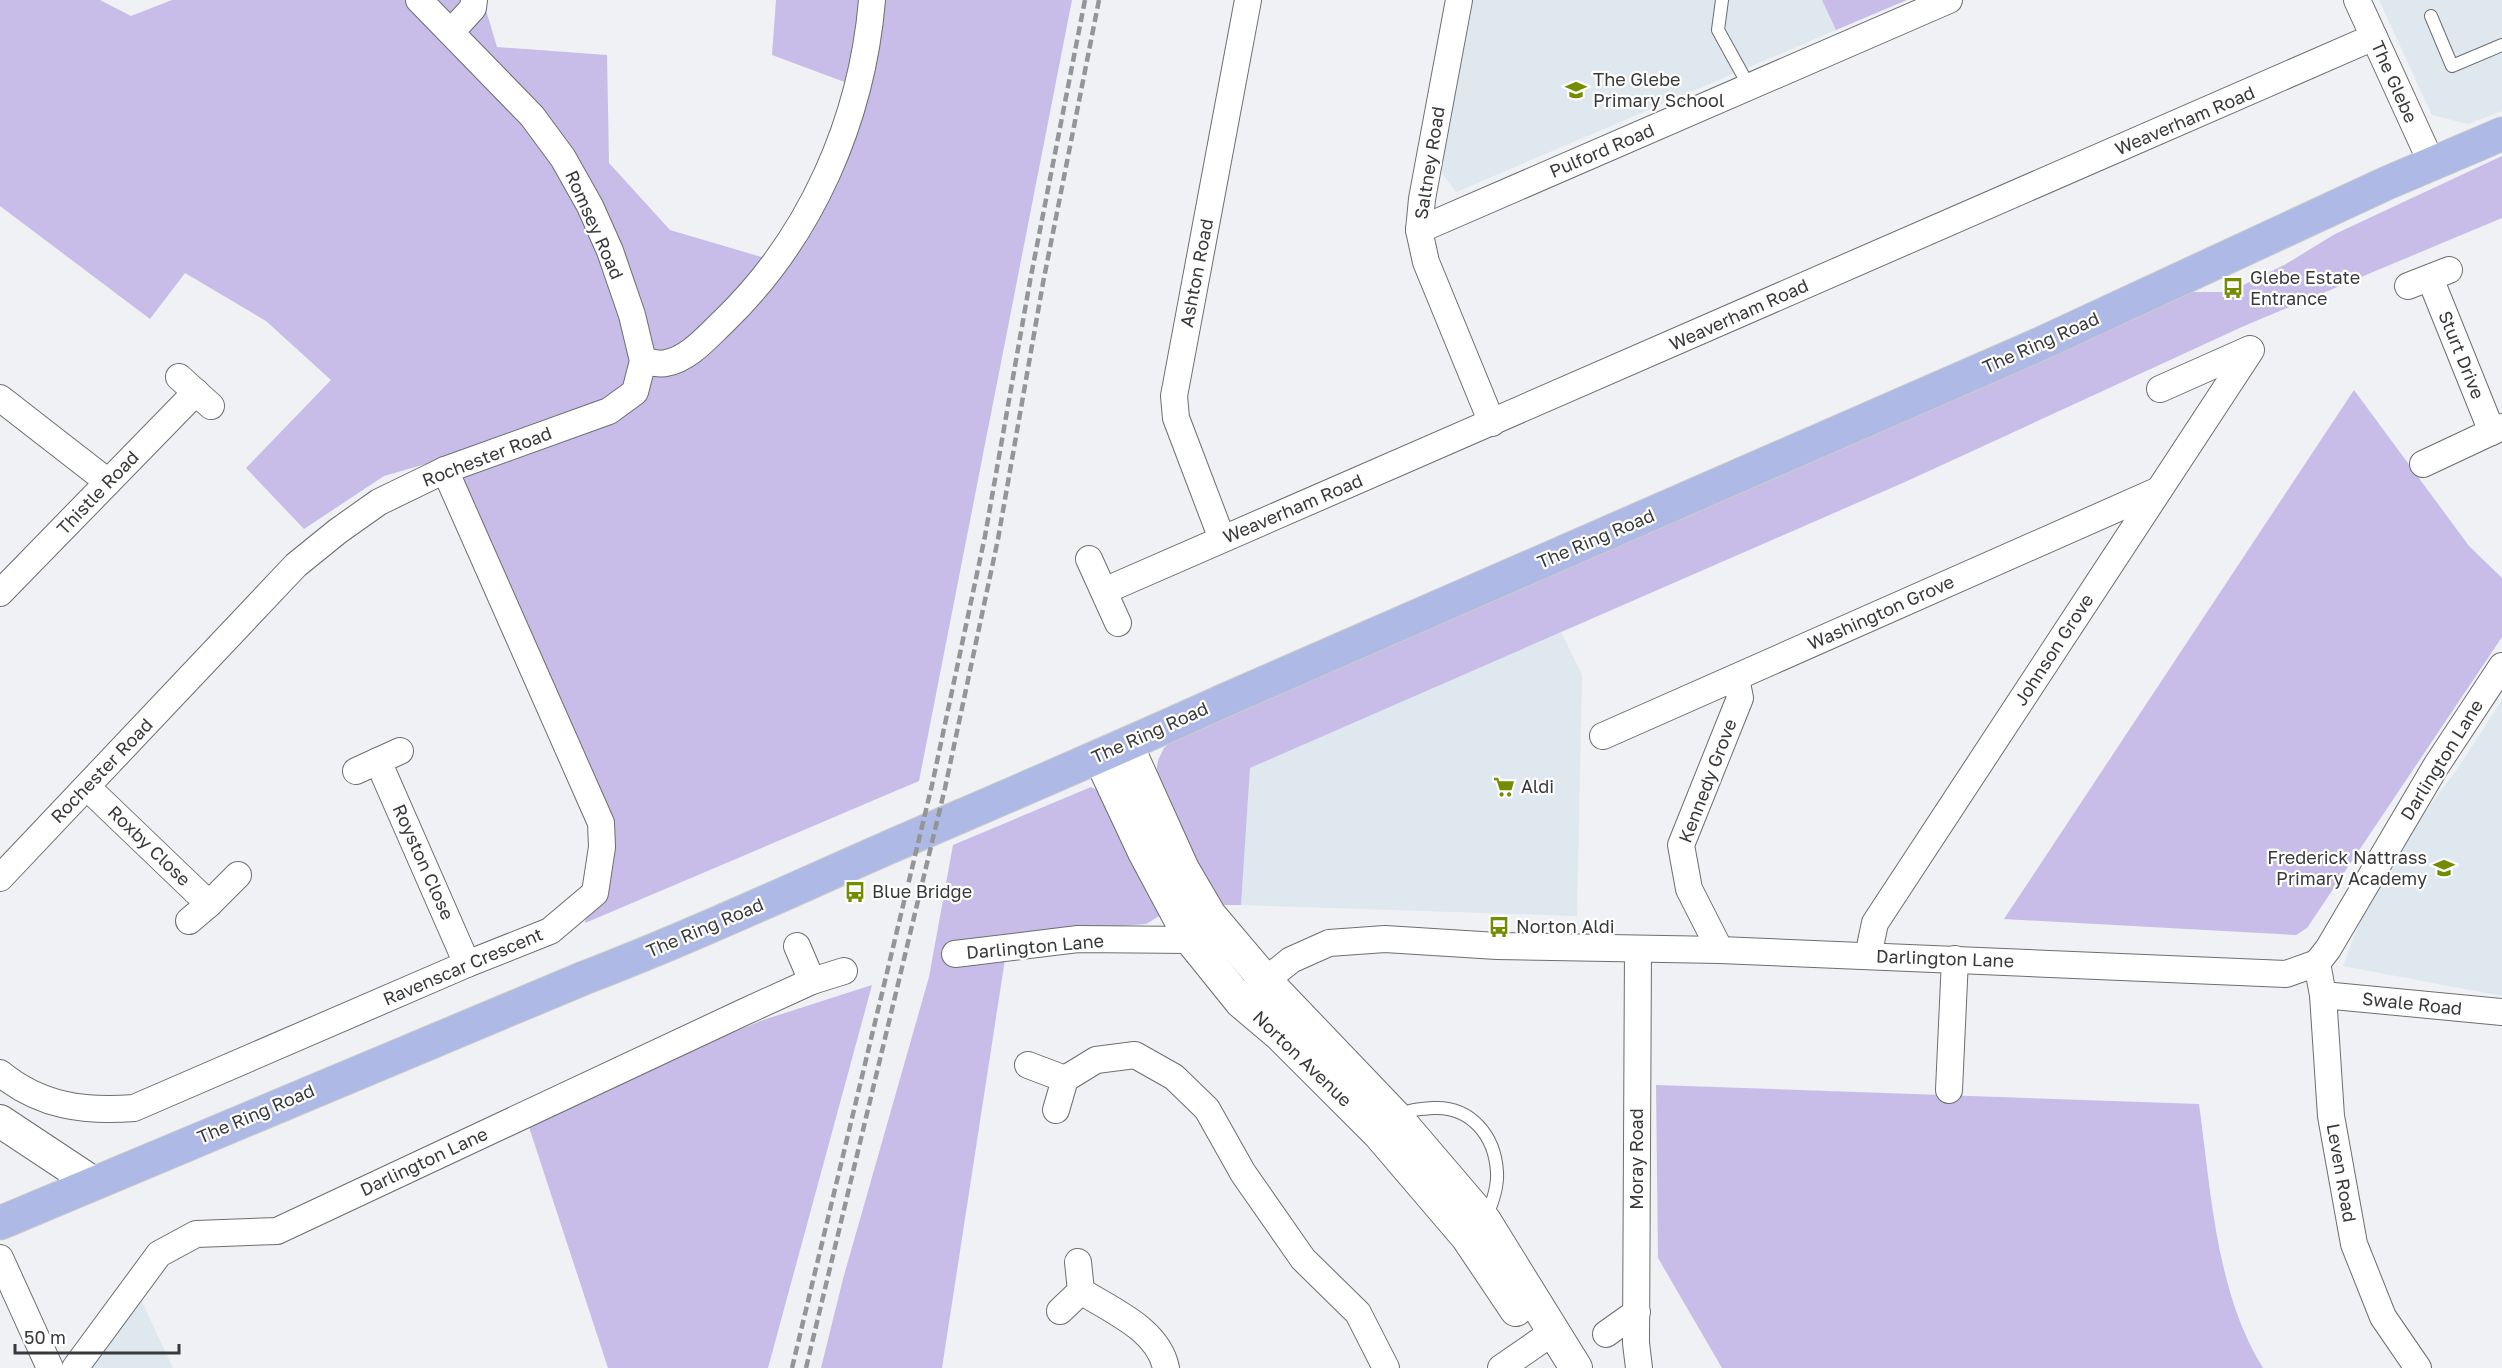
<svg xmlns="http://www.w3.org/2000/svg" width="2502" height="1368" viewBox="0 0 2502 1368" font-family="'Golos Text',sans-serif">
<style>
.built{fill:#dfe7ef}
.green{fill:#c8bce8}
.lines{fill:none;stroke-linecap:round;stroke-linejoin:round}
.service-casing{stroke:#6c6e70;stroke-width:14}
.minor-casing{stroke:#6c6e70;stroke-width:28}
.tertiary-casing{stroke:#6c6e70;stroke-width:34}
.primary-casing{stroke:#cbcccc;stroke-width:35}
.service{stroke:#fff;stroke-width:12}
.minor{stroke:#fff;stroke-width:26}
.tertiary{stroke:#fff;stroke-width:32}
.primary{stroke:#afb9e5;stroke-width:33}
.rail{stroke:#949597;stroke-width:4.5;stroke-dasharray:9 4.5;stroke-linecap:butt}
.labels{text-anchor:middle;stroke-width:4.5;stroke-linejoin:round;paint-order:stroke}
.poi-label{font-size:18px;fill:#38393a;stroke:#fff;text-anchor:start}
.street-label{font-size:18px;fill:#38393a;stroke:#fff}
</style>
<rect width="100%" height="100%" fill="#eff1f4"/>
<g class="built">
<polygon points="1473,0 1822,0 1836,30 1456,192 1442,173 1444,149"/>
<polygon points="2379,0 2502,0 2502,111 2468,124 2432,115"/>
<polygon points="1561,632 1582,675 1577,916 1241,905 1250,768"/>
<polygon points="2502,700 2502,996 2343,966 2363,913 2414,826 2456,771"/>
<polygon points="140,1298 173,1368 88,1368"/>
</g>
<g class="green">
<polygon points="0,0 100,0 131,16 172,0 483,0 497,47 607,55 609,163 670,230 785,264 850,84 772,55 776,0 1072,0 919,781 585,923 602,844 436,461 384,476 304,529 246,468 331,380 266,321 185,273 150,319 0,206"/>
<polygon points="1822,0 1907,0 1836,30"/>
<polygon points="2502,156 2502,218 2244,326 1905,482 1250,768 1241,905 1217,905 1177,835 1156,774 1158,760 1164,748 1174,739 2183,292 2229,292 2286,264 2335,234"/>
<polygon points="2354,390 2469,546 2502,578 2502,637 2307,928 2296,935 2004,919"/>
<polygon points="1091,787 1112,797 1166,912 1146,924 999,935 1005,959 942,1368 821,1368 843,1279 929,977 953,845"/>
<polygon points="872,985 768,1368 608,1368 526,1118 763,1020"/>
<path d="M1656,1085L2199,1104C2211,1191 2216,1293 2263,1368H1722L1658,1258Z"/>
</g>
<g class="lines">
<defs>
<g id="service">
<polyline points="1722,0 1718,30 1750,88"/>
<polyline points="2431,16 2452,66 2502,45"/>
<path d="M1398,1117C1410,1109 1419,1109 1433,1108C1471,1106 1495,1136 1497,1172C1498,1188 1492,1204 1486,1217"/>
</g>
<g id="minor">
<polyline points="1459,0 1422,199 1419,230 1426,262 1492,423"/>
<polyline points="2357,0 2432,164"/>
<polyline points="451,32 473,8 474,0"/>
<polyline points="1419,230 1949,0"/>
<polyline points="2430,278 2492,432"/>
<polyline points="2408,286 2449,270"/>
<path d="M643,361C650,362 659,365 666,363C689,359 708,336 724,321C811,237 862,120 872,0"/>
<polyline points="179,377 211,406"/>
<polyline points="2160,389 2250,349"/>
<polyline points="0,398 108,482"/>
<polyline points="2423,464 2502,427"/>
<polyline points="1222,539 1176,418 1174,396 1248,0"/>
<polyline points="1089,559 1118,623"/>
<polyline points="1104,591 2374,37"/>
<polyline points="0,593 196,392"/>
<polyline points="1603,736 2159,490"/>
<polyline points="378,761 467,964"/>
<polyline points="356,771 400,751"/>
<polyline points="88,788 209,904"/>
<polyline points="0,878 296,565 338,531 379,502 445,470 609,411 635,392 643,361 632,315 610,251 590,206 563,158 532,116 419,0"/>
<polyline points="189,921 209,904 238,875"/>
<polyline points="797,946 812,981"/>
<polyline points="1638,949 1636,1343 1639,1368"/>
<polyline points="1720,950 1689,889 1681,845 1740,698 1736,678"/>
<polyline points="955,954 1078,939 1191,940 1202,925"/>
<polyline points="1868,956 1875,923 2251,350"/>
<polyline points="2317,963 2323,995 2331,1116 2354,1244 2383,1317 2418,1368"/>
<polyline points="1250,993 1291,960 1329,943 1385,939 1497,946 1720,950 2286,974 2317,963 2328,949 2436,766 2502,666"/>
<polyline points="2323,995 2502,1012"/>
<polyline points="1028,1065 1065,1079 1056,1110"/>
<path d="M0,1073C40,1106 84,1112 134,1108L467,964L550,931L595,893L602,847L601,823L445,470"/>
<polyline points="1065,1079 1096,1060 1135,1055 1174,1077 1207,1109 1243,1173 1303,1259 1358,1313 1386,1368"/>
<polyline points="1949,1090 1955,959"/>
<polyline points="0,1258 50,1368"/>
<path d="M1078,1262L1081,1291C1112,1311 1158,1329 1166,1368"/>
<polyline points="1060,1311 1081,1291"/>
<polyline points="1606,1334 1637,1312"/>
<polyline points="75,1368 159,1254 196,1234 277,1231 744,1012 812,981 844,971"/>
<polyline points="1501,1368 1553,1332"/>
</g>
<g id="tertiary">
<polyline points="1127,745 1183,869 1210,915 1265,980 1397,1118 1485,1221 1576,1368"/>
<polyline points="1099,756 1144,852 1191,940 1241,1002 1280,1035 1379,1134 1467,1237 1516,1310"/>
<polyline points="0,1121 92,1182"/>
</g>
<path id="primary" d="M0,1223L584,978C686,939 785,893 885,849C998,800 1111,752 1223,701L2040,344L2387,183L2502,134"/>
</defs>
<use href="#service" class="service-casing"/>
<use href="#minor" class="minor-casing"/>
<use href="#tertiary" class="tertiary-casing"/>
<use href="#primary" class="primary-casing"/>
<use href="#service" class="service"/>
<use href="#minor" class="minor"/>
<use href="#tertiary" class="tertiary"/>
<use href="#primary" class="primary"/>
<g class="rail">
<polyline points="792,1368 932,785 985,536 1030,281 1085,0"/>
<polyline points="806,1368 945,788 998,539 1043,283 1099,0"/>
</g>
</g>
<defs>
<symbol id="school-bare" viewBox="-9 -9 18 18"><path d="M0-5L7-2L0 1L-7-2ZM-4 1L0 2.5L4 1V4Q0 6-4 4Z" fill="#748c00" stroke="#fff" stroke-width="2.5" paint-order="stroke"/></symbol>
<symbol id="bus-bare" viewBox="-9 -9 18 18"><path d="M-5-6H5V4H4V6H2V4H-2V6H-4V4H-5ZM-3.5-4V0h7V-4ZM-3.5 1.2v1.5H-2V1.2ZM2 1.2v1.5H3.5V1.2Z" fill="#748c00" stroke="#fff" stroke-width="2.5" paint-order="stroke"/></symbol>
<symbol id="supermarket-bare" viewBox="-9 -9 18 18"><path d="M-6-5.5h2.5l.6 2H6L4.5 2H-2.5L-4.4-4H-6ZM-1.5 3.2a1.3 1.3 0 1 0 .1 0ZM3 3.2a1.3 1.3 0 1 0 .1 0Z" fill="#748c00" stroke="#fff" stroke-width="2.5" paint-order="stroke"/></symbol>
</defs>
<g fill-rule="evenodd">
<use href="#school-bare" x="1561" y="75" width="30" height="30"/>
<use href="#bus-bare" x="2218" y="273" width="30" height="30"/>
<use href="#supermarket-bare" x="1489" y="772" width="30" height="30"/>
<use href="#school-bare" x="2429" y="853" width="30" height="30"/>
<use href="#bus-bare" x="840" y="877" width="30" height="30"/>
<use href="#bus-bare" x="1484" y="912" width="30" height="30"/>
</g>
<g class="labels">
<g class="poi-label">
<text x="1593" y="86">The Glebe<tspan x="1593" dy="21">Primary School</tspan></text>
<text x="2250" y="284">Glebe Estate<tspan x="2250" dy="21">Entrance</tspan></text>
<text x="1521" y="793">Aldi</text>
<text x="2427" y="864" text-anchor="end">Frederick Nattrass<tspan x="2427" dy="21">Primary Academy</tspan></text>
<text x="872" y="898">Blue Bridge</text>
<text x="1516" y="933">Norton Aldi</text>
</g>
<g class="street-label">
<text transform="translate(2394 82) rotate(66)" y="6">The Glebe</text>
<text transform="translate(2185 121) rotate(-23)" y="6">Weaverham Road</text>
<text transform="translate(1602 151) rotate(-23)" y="6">Pulford Road</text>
<text transform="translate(1430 163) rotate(-81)" y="6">Saltney Road</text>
<text transform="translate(594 225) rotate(66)" y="6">Romsey Road</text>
<text transform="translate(1197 273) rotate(-79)" y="6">Ashton Road</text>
<text transform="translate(1739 315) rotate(-24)" y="6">Weaverham Road</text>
<text transform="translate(2041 343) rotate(-24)" y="6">The Ring Road</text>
<text transform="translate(2461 355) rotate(68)" y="6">Sturt Drive</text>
<text transform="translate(487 457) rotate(-21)" y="6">Rochester Road</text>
<text transform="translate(98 493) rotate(-46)" y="6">Thistle Road</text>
<text transform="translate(1293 509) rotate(-23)" y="6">Weaverham Road</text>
<text transform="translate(1596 539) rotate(-23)" y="6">The Ring Road</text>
<text transform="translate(1881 613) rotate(-24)" y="6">Washington Grove</text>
<text transform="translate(2054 650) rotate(-57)" y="6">Johnson Grove</text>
<text transform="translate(1150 733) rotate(-24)" y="6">The Ring Road</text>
<text transform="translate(2442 760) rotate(-58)" y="6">Darlington Lane</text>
<text transform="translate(102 771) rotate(-46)" y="6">Rochester Road</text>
<text transform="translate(1708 781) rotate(-69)" y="6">Kennedy Grove</text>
<text transform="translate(149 846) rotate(44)" y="6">Roxby Close</text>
<text transform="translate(423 862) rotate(66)" y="6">Royston Close</text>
<text transform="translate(705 928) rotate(-23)" y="6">The Ring Road</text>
<text transform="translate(1035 947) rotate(-5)" y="6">Darlington Lane</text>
<text transform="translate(1945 959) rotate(2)" y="6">Darlington Lane</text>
<text transform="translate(463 967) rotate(-23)" y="6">Ravenscar Crescent</text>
<text transform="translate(2412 1004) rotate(6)" y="6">Swale Road</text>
<text transform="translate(1302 1059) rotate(44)" y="6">Norton Avenue</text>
<text transform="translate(256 1114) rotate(-23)" y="6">The Ring Road</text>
<text transform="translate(1637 1159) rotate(-90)" y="6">Moray Road</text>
<text transform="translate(424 1162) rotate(-25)" y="6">Darlington Lane</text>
<text transform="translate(2341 1173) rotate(80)" y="6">Leven Road</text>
</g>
</g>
<path d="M15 1344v9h164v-9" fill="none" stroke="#38393a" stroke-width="3"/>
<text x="24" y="1344" font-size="18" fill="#38393a" stroke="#ffffff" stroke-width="4.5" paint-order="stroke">50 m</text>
</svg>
